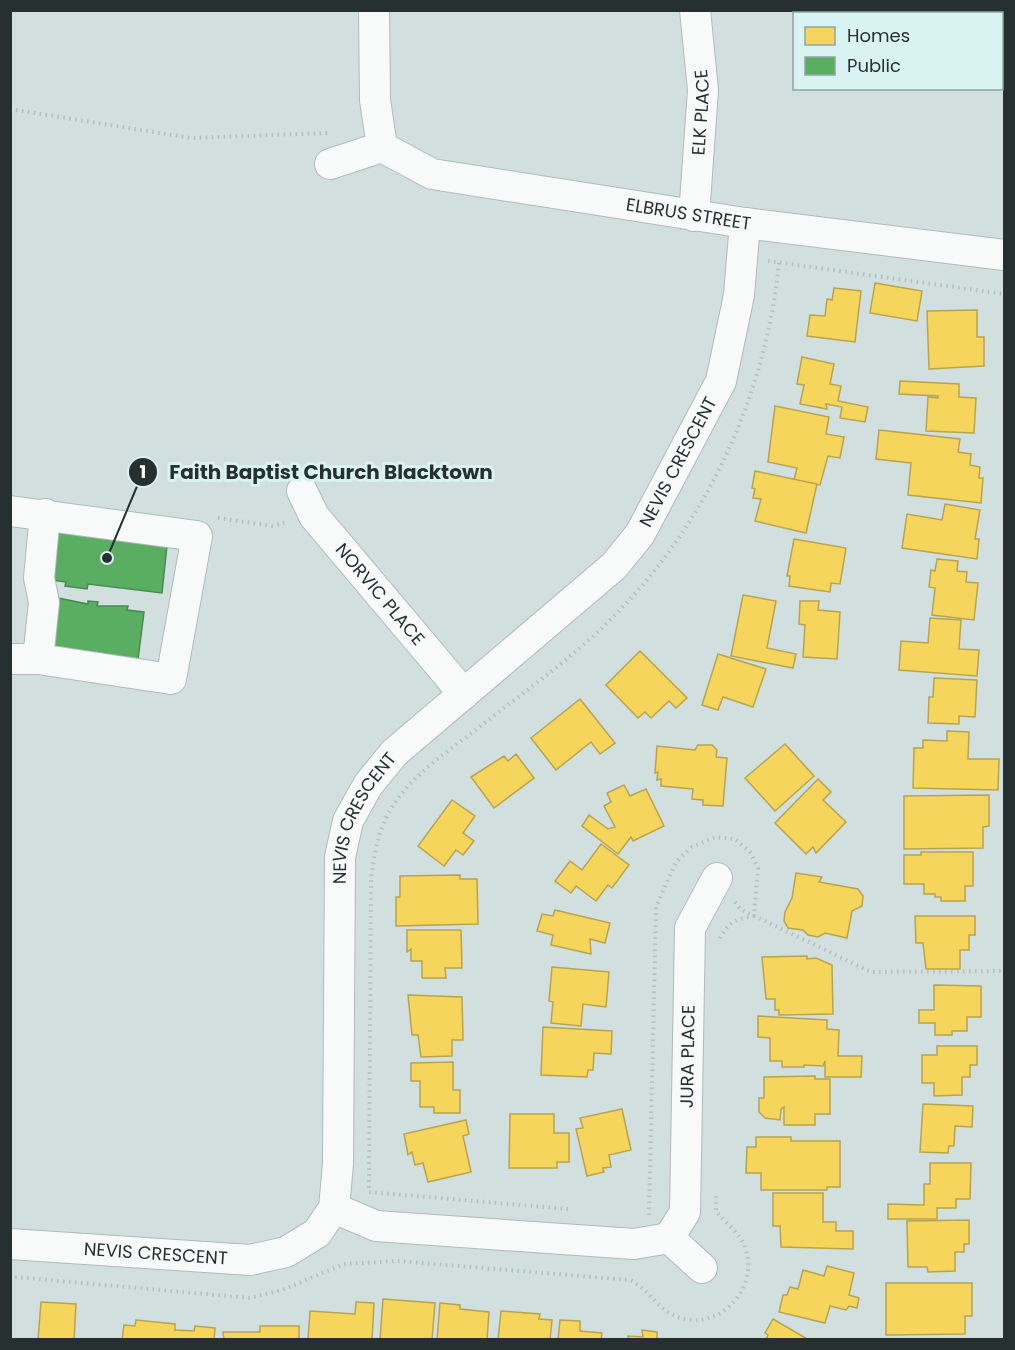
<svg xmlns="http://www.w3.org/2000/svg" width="1015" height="1350" viewBox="0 0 1015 1350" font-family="Poppins,sans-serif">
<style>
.homes{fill:#f6d55c;stroke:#b8a44f;stroke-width:1.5}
.public{fill:#5aae61;stroke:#4b8852;stroke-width:1.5}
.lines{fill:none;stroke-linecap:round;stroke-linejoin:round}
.minor-casing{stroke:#b0bbbb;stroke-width:32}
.path{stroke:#b7bdbd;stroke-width:4;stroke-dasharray:1.5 4.5;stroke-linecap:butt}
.minor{stroke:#f8fafa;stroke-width:30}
.labels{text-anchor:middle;stroke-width:6;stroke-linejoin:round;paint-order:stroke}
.street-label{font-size:18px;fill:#273030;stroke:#d9f2f2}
.leader{fill:none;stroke:#273030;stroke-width:2}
.callout-dot{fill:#273030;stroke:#d9f2f2;stroke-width:2}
.mark-label{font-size:18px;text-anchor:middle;font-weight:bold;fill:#fff}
.callout-label{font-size:20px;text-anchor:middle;font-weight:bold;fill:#273030;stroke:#d9f2f2;stroke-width:6;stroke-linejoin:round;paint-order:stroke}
</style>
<rect width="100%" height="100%" fill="#d2dfdf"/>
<g class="homes">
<polygon points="875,283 922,291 917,321 870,313"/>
<polygon points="834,288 861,291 855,342 807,336 810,315 825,316 827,299 832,300"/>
<polygon points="977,310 977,337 984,337 984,366 929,369 927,311"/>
<polygon points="802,357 834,364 830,384 841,386 838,401 868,407 865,422 840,418 842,407 826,404 827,409 800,404 804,385 797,384"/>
<polygon points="900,381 959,384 959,397 976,398 974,433 926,431 928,397 938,398 938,396 899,394"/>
<polygon points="775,406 829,417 826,434 844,437 840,458 828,456 820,485 794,480 797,468 768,462"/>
<polygon points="879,430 960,439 958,452 971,454 970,465 980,467 979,478 983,478 981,503 908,495 911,463 876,459"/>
<polygon points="755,471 817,484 806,533 755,521 761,499 753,498 755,489 752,488"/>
<polygon points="945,504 980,510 975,539 979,539 977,559 902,548 907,514 942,520"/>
<polygon points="794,539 846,548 840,584 831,583 830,592 789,586 790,576 787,576"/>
<polygon points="937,559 958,561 957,571 967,572 966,582 978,583 974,620 932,615 935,588 929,587 931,570 935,571"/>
<polygon points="743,595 776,601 767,648 796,654 793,668 731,656"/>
<polygon points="800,601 819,601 818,610 840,612 837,659 803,657 805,625 799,624"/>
<polygon points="930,618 961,620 959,649 979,650 977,676 899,670 901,641 928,643"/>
<polygon points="640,651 687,698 676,708 669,701 651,718 645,712 638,718 606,685"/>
<polygon points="718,654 766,669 753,707 723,697 718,710 702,705"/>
<polygon points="934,678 977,680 975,717 959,716 959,724 928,723 929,697 933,697"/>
<polygon points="580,699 615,743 600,754 591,742 556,770 531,738"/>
<polygon points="947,731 969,732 968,759 999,759 998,790 913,788 914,748 923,748 923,740 947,741"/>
<polygon points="785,744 814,776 775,811 745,778"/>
<polygon points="698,745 712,745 717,750 716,757 727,758 723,806 703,805 703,800 692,799 693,789 661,786 661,779 657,780 658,772 655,773 657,746 695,750"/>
<polygon points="516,754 534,778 494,808 471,777 504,756 508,761"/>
<polygon points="818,779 831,792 823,800 846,822 816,853 813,847 806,854 775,823"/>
<polygon points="624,785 630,796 646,789 664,826 633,841 631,837 618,854 582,826 589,815 608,829 615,827 604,806 611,802 607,793"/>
<polygon points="989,795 989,826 983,827 983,848 904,849 904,796"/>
<polygon points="452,800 475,816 463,833 474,841 463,855 456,850 444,866 418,846"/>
<polygon points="601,844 629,865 612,888 608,885 596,901 576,886 571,893 555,881 570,861 582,870"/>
<polygon points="921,852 973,852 973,886 965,886 965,901 941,901 941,897 935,897 935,894 924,894 924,884 904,884 904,855 921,855"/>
<polygon points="796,873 822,877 819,882 858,889 863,896 862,906 852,911 847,938 825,933 818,937 808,935 803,930 788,928 784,921 785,912 792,898"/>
<polygon points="460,875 460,879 477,879 478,924 396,926 396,897 400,897 400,876"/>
<polygon points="555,910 610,923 605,943 590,939 591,954 551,945 553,935 537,931 542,914 553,916"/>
<polygon points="915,916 975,916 975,935 969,935 969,950 960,950 960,969 926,969 923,943 916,943"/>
<polygon points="407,930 461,930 462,968 445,968 446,978 422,978 422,961 411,961 411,949 407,952"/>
<polygon points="807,956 807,959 816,958 832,965 833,1014 779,1015 779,1010 775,1010 775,999 766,999 762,957"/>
<polygon points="552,967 609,972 606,1007 583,1004 581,1026 551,1023 553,1002 549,1001"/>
<polygon points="934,985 981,986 981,1017 967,1017 967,1031 952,1031 952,1035 935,1035 935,1023 919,1023 919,1010 934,1010"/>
<polygon points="408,995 462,997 463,1040 452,1040 452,1056 421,1057 418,1035 412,1035"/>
<polygon points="758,1016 827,1020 827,1029 839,1030 838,1056 862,1056 861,1077 825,1077 825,1061 823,1066 804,1065 804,1067 782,1067 782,1061 770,1061 770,1038 758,1037"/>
<polygon points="543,1027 612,1031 611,1054 594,1053 593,1070 588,1070 587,1077 541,1075"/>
<polygon points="937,1046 977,1046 977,1065 970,1065 970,1077 962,1077 962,1095 934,1096 934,1083 922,1083 922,1055 937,1055"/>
<polygon points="453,1062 453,1090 460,1090 460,1113 434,1113 434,1107 420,1107 420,1081 411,1081 411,1063"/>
<polygon points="815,1076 815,1079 830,1079 830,1114 815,1114 815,1125 784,1125 784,1107 781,1109 780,1120 765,1118 759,1112 759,1098 764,1098 764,1077"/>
<polygon points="923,1104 973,1106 972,1127 955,1126 954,1146 949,1146 948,1153 920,1152"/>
<polygon points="622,1109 631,1150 609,1155 611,1167 603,1168 604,1172 587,1176 576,1129 583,1128 580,1118"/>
<polygon points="510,1114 554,1114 554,1133 569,1133 569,1162 557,1162 557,1168 509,1168"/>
<polygon points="466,1120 469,1134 463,1136 471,1172 428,1182 423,1163 415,1165 412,1152 408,1155 404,1134"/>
<polygon points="756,1137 791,1137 791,1141 840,1141 840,1187 827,1187 827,1190 761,1190 761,1173 746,1173 747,1147 756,1147"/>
<polygon points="930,1163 971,1163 970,1199 956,1199 956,1208 937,1208 937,1219 888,1219 888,1204 924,1205 924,1184 930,1184"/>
<polygon points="773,1193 823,1193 823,1222 836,1222 836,1231 853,1231 853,1249 781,1247 780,1226 773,1226"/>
<polygon points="969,1220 969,1244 964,1244 964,1252 955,1252 955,1271 928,1272 927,1267 908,1267 907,1221"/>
<polygon points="827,1266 854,1273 849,1295 859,1298 857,1308 849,1306 846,1310 830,1306 825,1323 779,1312 783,1295 787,1295 790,1287 798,1289 803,1270 824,1276"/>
<polygon points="886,1283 972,1283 972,1316 965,1316 965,1334 886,1335"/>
<polygon points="383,1299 435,1303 432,1340 380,1340"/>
<polygon points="41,1302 76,1304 74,1340 38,1340"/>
<polygon points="356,1302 374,1303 372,1340 308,1340 310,1311 355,1314"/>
<polygon points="440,1303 460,1305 460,1309 489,1312 487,1340 437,1340"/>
<polygon points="501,1311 540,1314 539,1319 552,1320 550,1340 498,1340"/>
<polygon points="773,1319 809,1340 766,1340 768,1335 765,1333"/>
<polygon points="136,1320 175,1324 175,1330 194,1331 195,1326 215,1328 214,1340 122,1340 124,1325 135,1326"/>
<polygon points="560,1320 580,1321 580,1331 602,1333 601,1340 558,1340"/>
<polygon points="260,1326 299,1326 299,1340 224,1340 223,1332 260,1332"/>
<polygon points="642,1330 657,1332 657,1340 628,1340 628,1336 643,1337"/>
</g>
<g class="public">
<polygon points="52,524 168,536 162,593 88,584 87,589 65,586 66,582 45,579"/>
<polygon points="58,598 88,604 88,601 98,602 97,606 128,606 127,610 144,612 138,659 51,653"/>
</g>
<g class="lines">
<defs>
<g id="minor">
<path id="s1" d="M374,10L375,100L382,147L432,174L745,223L1004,255"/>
<polyline points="330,164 382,147"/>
<path id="s2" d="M694,216L703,90L695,10"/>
<path id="s3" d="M302,491L314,516L464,694"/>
<polyline points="10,511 197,536 171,679 38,659 10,659"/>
<polyline points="38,659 44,602 39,578 45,514"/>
<polyline points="334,1208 376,1226 634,1244 669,1238 702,1268"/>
<path id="s4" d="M669,1238L685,1212L690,928L717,878"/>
<path id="s5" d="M10,1244L250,1260L286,1252L317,1233L334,1208L338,1164L340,857L348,821L368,785L394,753L614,566L640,534L721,381L739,295L745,223"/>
</g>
</defs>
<use href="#minor" class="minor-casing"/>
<g class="path">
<polyline points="10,109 191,138 328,133"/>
<polyline points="768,261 1004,294"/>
<polyline points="218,518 273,526 287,522"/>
<polyline points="735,902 740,909 871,972 1004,971"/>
<path d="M568,1209L369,1192L371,880C374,854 378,830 392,807C411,777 440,757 468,736C514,699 564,665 606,624C704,530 766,397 779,263"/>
<path d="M649,1215L656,907L676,862L692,847L715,837L735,839L750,852L758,868L754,916C735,919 728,922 719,940"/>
<path d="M10,1280L15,1277L250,1298L282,1290L344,1264L397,1261L630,1280C650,1290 659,1312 681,1318C721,1330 758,1288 746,1250C741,1233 726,1224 716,1211V1196"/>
</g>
<use href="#minor" class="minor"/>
</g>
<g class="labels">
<g class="street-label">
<text dy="6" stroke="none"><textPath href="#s2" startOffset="104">ELK PLACE</textPath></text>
<text dy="6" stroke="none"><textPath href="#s1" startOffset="454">ELBRUS STREET</textPath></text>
<text dy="6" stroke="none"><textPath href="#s5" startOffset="1226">NEVIS CRESCENT</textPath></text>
<text dy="6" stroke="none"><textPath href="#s3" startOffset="130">NORVIC PLACE</textPath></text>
<text dy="6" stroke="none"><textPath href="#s5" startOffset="740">NEVIS CRESCENT</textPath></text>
<text dy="6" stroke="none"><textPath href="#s4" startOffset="186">JURA PLACE</textPath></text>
<text dy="6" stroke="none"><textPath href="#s5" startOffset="146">NEVIS CRESCENT</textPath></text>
</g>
</g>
<path class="leader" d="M107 558L143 472"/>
<g class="callout-dot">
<circle cx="107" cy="558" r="6"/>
<circle cx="143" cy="472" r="15"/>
</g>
<g class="mark-label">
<text x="143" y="478">1</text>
</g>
<g class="callout-label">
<text x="331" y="479">Faith Baptist Church Blacktown</text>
</g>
<rect width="1015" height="1350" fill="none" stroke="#273030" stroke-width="24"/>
<rect x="793" y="12" width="210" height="78" fill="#d9f2f2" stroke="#92a4a4" stroke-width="1.5"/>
<rect x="805" y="27" width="30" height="18" fill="#f6d55c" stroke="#92a4a4" stroke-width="1.5"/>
<text x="847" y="42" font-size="18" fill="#273030">Homes</text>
<rect x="805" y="57" width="30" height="18" fill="#5aae61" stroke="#92a4a4" stroke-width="1.5"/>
<text x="847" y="72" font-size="18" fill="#273030">Public</text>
</svg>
